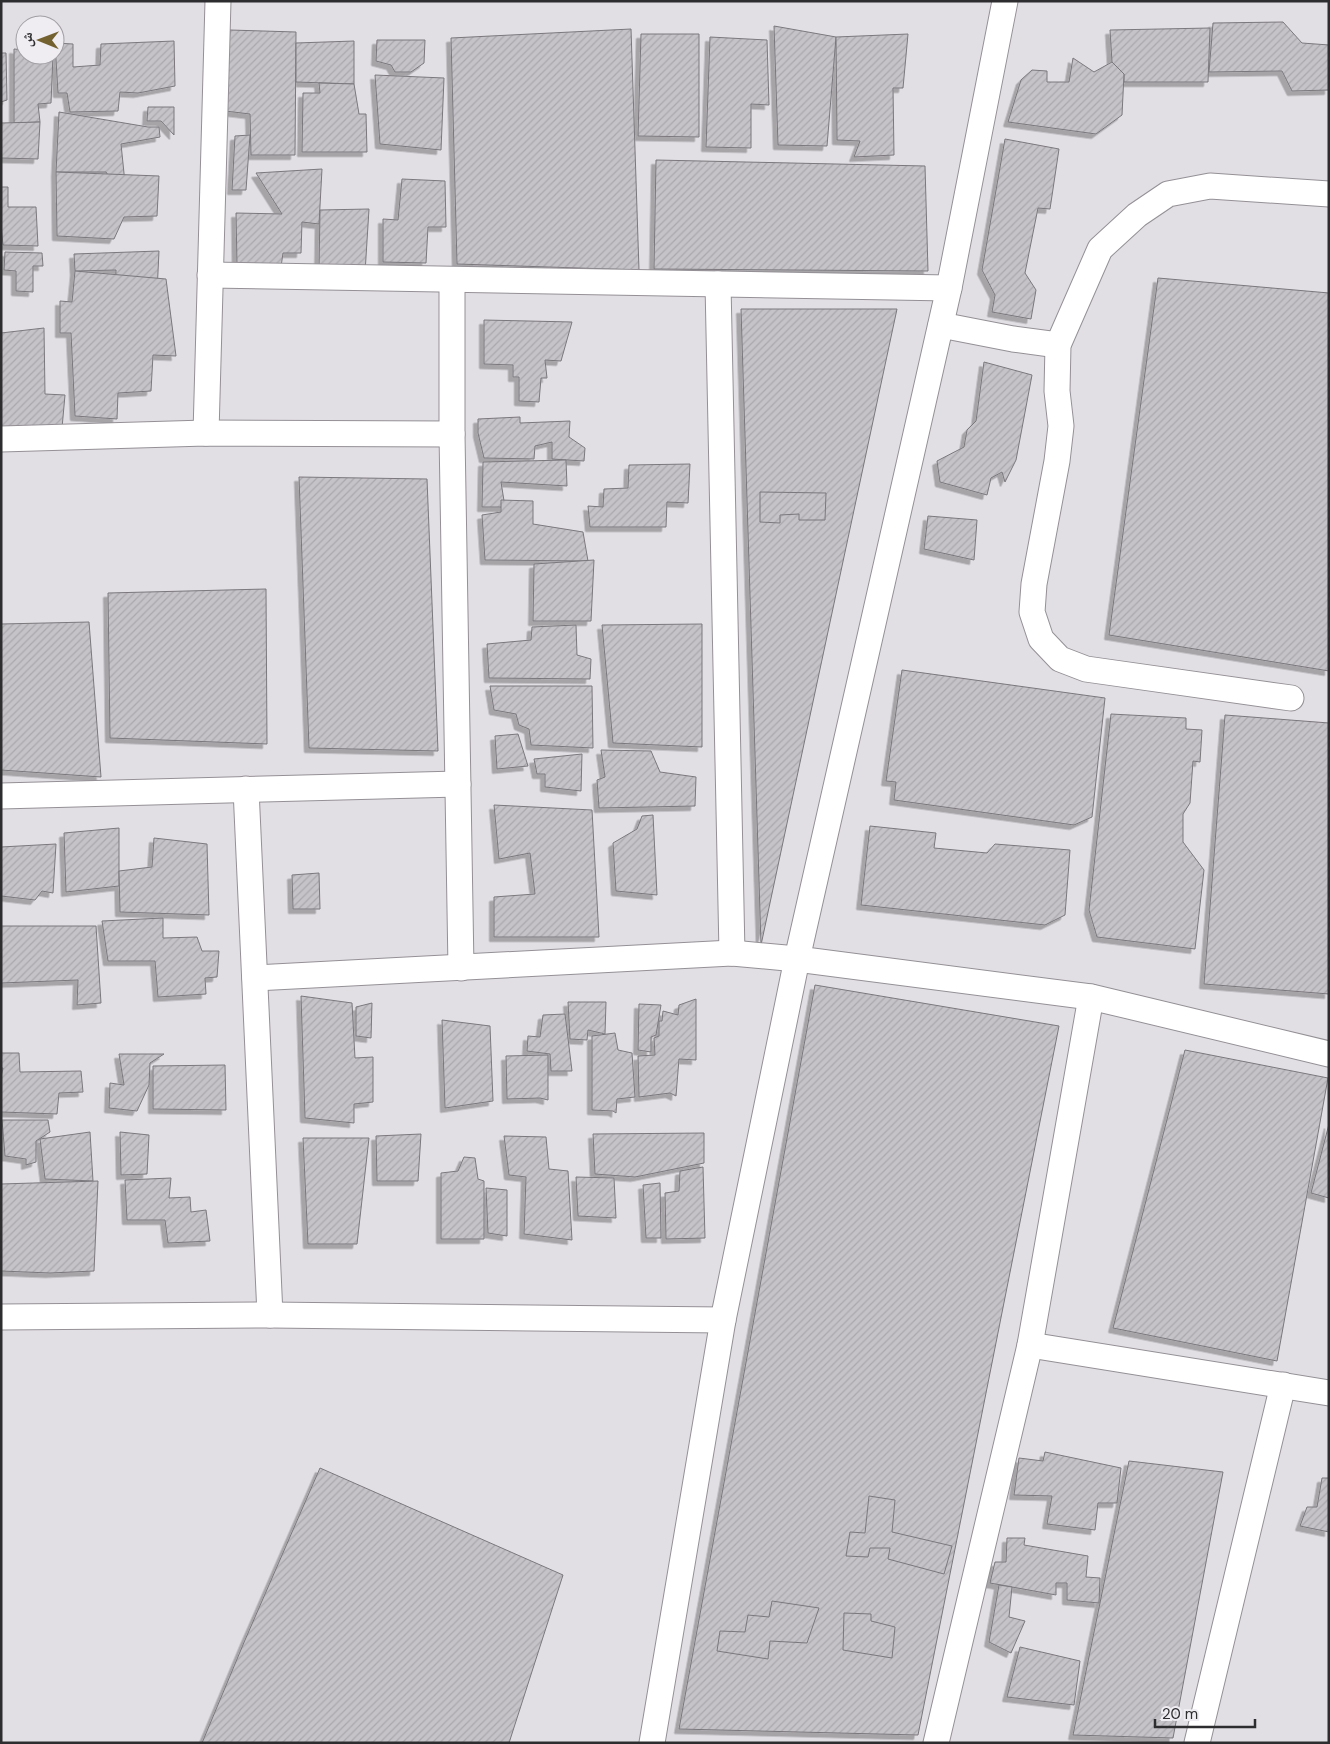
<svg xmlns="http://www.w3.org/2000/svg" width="1330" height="1744" viewBox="0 0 1330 1744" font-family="'DM Sans','Noto Naskh Arabic',sans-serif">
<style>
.building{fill:url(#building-hatch);stroke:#7b787d;filter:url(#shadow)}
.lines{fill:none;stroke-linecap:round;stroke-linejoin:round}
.street-casing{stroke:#949096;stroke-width:27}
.street{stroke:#fff;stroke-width:25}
</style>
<defs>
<pattern id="building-hatch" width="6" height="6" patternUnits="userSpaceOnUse" patternTransform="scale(1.25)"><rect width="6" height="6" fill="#c6c3c8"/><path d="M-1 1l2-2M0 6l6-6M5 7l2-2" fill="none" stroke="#aaa8ac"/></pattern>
<filter id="shadow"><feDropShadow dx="-4.5" dy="4.5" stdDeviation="0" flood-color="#0004"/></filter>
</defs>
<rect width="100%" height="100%" fill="#e2dfe4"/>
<g class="building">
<polygon points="1283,22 1302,43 1329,45 1329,90 1292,91 1282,71 1209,72 1213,23"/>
<polygon points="774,26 836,37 827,146 778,145"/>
<polygon points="1210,28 1208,82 1124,82 1124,74 1112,62 1110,30"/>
<polygon points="631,29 639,270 457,264 451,38"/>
<polygon points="230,30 296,32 295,155 251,155 250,114 225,111"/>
<polygon points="641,34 699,34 699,137 638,136"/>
<polygon points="908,34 903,88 893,88 894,155 854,157 860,141 837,140 836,37"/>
<polygon points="710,37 767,40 769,105 751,104 751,148 706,147"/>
<polygon points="377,40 425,40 424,63 411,72 395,72 391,65 376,61"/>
<polygon points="174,41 175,86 138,93 120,92 118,111 70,112 67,93 58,93 55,43 73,44 73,67 100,65 101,44"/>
<polygon points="354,41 354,84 296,82 296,43"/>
<polygon points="14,49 25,50 25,55 53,55 51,103 38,104 40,122 14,123"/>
<polygon points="1,53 6,53 7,100 1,102"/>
<polygon points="1073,58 1094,72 1112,62 1124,74 1122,115 1096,134 1008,122 1021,80 1032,70 1047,71 1047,82 1069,82"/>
<polygon points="375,75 444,78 441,150 380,144"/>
<polygon points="319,83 354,84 359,114 366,114 367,152 302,152 303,93 320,93"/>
<polygon points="148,107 174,107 174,135 161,121 147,121"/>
<polygon points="59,112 148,127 159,127 160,137 121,144 125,183 113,183 106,172 56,172"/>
<polygon points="40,122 38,159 1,158 1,123"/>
<polygon points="250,135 246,190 232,190 235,136"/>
<polygon points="1005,139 1059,149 1050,209 1038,208 1025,273 1036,290 1031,319 992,312 995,295 982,270"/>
<polygon points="656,160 925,166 928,271 654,269"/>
<polygon points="322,169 319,224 302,222 301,253 283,253 281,267 237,265 236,213 282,214 256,173"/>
<polygon points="56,172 159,176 157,216 124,217 114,239 57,236"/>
<polygon points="402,179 445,181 446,227 428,227 426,263 383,262 383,219 398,220"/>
<polygon points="1,187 8,187 8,207 36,207 38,246 3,245 1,226"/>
<polygon points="369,209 365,273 319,270 320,210"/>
<polygon points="159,251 156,314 114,315 116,270 75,271 74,254"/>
<polygon points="5,252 42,253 43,266 33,266 33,292 16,291 16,271 4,270"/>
<polygon points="75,271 166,279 176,356 153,355 151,391 118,393 117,419 75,416 71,333 60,333 60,301 72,302"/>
<polygon points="1158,278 1329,293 1329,671 1109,635"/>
<polygon points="741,309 897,309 761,945"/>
<polygon points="484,320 572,322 561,361 545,360 547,378 541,378 539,402 519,401 519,377 513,377 513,365 484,364"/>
<polygon points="44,328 45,394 65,395 62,428 1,435 1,333"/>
<polygon points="984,362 1032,375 1016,460 1005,482 1002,472 991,478 987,495 940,482 937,461 964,447 967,430 976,421"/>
<polygon points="520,417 520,423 570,421 569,437 585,448 584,461 552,459 552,442 535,446 534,459 484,458 478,433 478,419"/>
<polygon points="566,460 567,486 501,482 505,507 482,507 483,462"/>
<polygon points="690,464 688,503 667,502 666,527 590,527 588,506 603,507 604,489 628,488 629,465"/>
<polygon points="299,477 427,479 438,751 309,748"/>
<polygon points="760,492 826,493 825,520 799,520 799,514 780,515 780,523 760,522"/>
<polygon points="501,500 533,501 533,524 583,532 588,561 485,560 482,515 501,512"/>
<polygon points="928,516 977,520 974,560 924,549"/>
<polygon points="594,560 591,621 533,621 534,564"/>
<polygon points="266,589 267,744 110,738 108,593"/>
<polygon points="89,622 101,777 1,770 1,624"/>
<polygon points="702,624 702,747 613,743 602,625"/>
<polygon points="576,625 577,655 591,659 590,679 489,678 487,644 531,640 532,627"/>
<polygon points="902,670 1105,698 1092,817 1074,825 894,800 896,782 886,781"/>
<polygon points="490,686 592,686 593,748 531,745 529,729 519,725 516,714 494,710"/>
<polygon points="1111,714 1186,718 1186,729 1202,730 1200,762 1193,761 1190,803 1183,814 1183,842 1204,870 1195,949 1097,937 1089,910"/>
<polygon points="1225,715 1329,723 1329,994 1204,984"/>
<polygon points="518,734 528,766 497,769 495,736"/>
<polygon points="601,750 651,751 660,772 696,777 695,806 599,808 597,780 605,777"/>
<polygon points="582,754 581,791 545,787 545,774 537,774 534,759"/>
<polygon points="494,805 592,810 599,937 494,937 494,897 535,894 530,853 499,859"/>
<polygon points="653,815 657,895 616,891 613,843 637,829 642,816"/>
<polygon points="870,826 936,833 934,848 987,853 995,844 1070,850 1065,915 1045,925 861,905"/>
<polygon points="119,828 119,886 66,892 64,833"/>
<polygon points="154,838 207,844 209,915 120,912 119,871 152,867"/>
<polygon points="56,844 53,893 42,891 35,900 1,896 1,847"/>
<polygon points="319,873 320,909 293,909 292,875"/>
<polygon points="163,918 163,938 197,937 202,951 219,951 217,977 205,978 206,994 158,997 155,961 108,961 102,921"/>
<polygon points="1,926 96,926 101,1003 77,1005 78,980 1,983"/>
<polygon points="815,985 1059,1026 918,1735 679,1729"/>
<polygon points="301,996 352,1003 355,1058 373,1057 373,1102 354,1104 354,1123 305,1118"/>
<polygon points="696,999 696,1060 679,1059 676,1096 670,1093 639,1097 638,1056 655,1055 654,1038 659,1036 659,1021 662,1021 663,1011 678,1015 679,1005"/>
<polygon points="568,1002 606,1002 605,1034 588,1030 587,1040 570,1039"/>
<polygon points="372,1003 371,1038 356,1036 356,1007"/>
<polygon points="639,1004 661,1005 656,1035 651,1037 651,1052 638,1050"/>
<polygon points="565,1014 572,1071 551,1071 550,1054 527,1051 528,1036 540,1037 543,1015"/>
<polygon points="442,1020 490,1026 493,1101 445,1108"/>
<polygon points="615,1033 618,1050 632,1053 635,1097 617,1099 616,1113 613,1111 592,1110 592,1036"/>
<polygon points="1185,1050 1328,1078 1277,1361 1113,1328"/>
<polygon points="1,1053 19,1053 20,1072 81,1071 83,1092 59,1093 57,1114 1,1112 1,1077 3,1068 1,1068"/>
<polygon points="119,1054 164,1054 150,1063 149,1085 137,1111 109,1108 110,1083 124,1085"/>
<polygon points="548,1055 548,1100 540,1098 507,1099 506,1056"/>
<polygon points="225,1065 226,1110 153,1109 153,1066"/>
<polygon points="2,1120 48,1120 50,1132 36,1141 36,1162 26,1165 26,1159 5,1156"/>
<polygon points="1329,1124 1329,1198 1311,1193"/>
<polygon points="90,1132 93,1181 45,1179 40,1139"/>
<polygon points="120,1132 149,1135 147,1174 121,1175"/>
<polygon points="704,1133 704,1163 635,1177 595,1174 593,1134"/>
<polygon points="421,1134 418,1181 377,1181 376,1136"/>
<polygon points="504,1136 546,1137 549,1169 568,1171 572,1240 524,1234 526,1177 509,1175"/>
<polygon points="303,1138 369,1138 357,1244 308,1244"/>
<polygon points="464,1157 475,1158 478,1179 484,1181 484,1239 441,1239 441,1173 458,1171"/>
<polygon points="703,1167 705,1238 666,1239 665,1193 679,1191 680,1171"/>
<polygon points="576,1177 614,1178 616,1218 578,1216"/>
<polygon points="171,1178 169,1198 190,1197 191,1212 206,1210 210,1241 168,1243 165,1220 127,1220 125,1180"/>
<polygon points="98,1181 94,1271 50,1273 1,1271 1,1184"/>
<polygon points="660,1183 661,1238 646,1238 643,1185"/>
<polygon points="486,1188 507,1190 507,1236 488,1233"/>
<polygon points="1045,1452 1121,1468 1117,1503 1098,1503 1095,1530 1047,1524 1052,1496 1014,1495 1019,1458 1043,1461"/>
<polygon points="1129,1461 1223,1472 1173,1738 1073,1735"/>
<polygon points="320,1468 563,1575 509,1743 202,1743 245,1640"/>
<polygon points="1322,1478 1329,1478 1329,1532 1300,1526 1307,1507 1317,1507"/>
<polygon points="869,1496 895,1500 892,1532 952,1546 944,1574 888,1559 890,1548 870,1548 868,1557 846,1556 850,1532 865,1533"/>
<polygon points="1007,1538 1025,1538 1024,1545 1088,1556 1086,1577 1100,1578 1099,1603 1067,1600 1067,1583 1056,1583 1056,1595 990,1583 995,1562 1006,1562"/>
<polygon points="999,1585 1012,1587 1009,1617 1025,1621 1011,1653 989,1642"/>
<polygon points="772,1601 819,1608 807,1643 770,1641 768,1659 717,1651 720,1631 745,1632 748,1615 769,1617"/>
<polygon points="844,1613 871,1614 871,1621 895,1627 892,1658 843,1650"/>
<polygon points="1020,1647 1080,1661 1074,1705 1007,1697"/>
</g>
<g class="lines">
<defs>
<g id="street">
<polyline points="210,275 949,288"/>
<polyline points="452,280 452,434 461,968"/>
<polyline points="718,284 732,953"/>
<polyline points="941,325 1013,339 1058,345"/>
<polyline points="206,433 218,1"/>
<polyline points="1,439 206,433 452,434"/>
<polyline points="1291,698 1086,669 1060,659 1041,639 1032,612 1034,584 1057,461 1061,426 1057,391 1058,345 1100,249 1137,215 1168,194 1210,186 1329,194"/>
<polyline points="246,789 270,1315"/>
<polyline points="1,796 458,784"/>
<polyline points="255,978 732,953 797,959 1091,997 1329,1054"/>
<polyline points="1,1317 270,1315 723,1320"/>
<polyline points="1030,1345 1329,1393"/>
<polyline points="652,1743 723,1320 797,959 949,288 1005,1"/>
<polyline points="936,1743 1030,1345 1091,997"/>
<polyline points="1197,1743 1283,1385"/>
</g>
</defs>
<use href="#street" class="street-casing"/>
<use href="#street" class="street"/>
</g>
<rect width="1330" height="1744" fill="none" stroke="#2d2c2e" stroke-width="5"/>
<g transform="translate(40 40) rotate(271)"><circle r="24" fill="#efecf2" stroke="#a19fa4"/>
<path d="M0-4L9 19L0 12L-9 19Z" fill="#73612f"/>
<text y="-8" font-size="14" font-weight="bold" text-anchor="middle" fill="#2d2c2e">ش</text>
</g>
<path d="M1155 1719v8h100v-8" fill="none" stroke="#2d2c2e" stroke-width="2.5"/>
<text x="1162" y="1719" font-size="15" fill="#2d2c2e" stroke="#efecf2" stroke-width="4" paint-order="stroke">20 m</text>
</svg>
